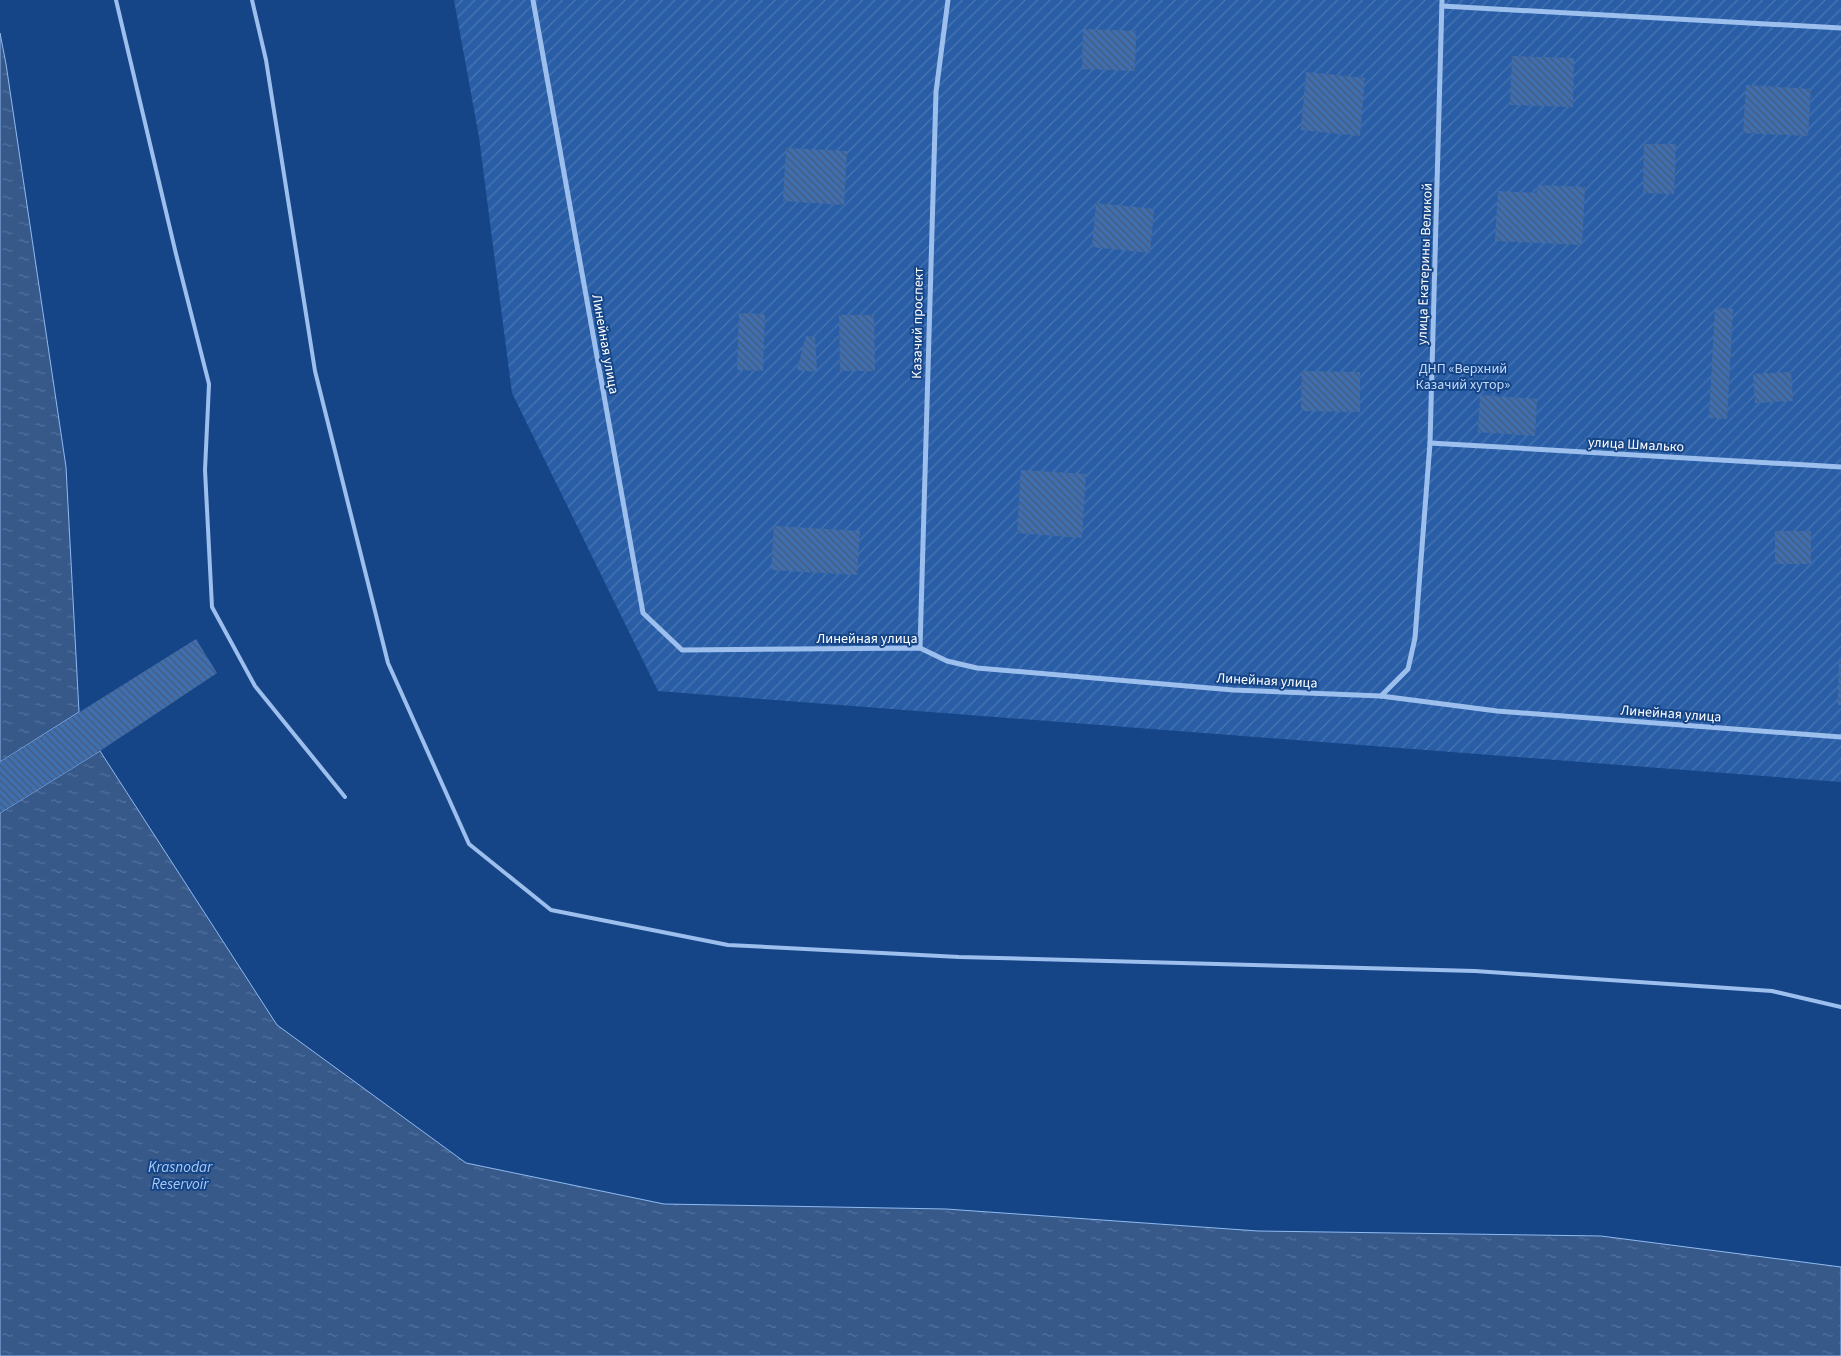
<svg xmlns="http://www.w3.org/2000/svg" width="1841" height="1356" viewBox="0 0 1841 1356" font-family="'Source Sans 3',sans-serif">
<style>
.garden{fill:url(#garden-furrows)}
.water{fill:url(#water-ripples);stroke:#8fbaf1}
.building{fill:url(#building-back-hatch)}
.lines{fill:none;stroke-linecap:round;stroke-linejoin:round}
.lane{stroke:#9dbfee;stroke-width:4}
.street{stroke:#9dbfee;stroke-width:5}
.labels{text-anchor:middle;stroke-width:4;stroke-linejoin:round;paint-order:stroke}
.street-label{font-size:14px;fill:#fff;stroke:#164587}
.park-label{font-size:14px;fill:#c2dafa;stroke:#164587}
.water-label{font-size:15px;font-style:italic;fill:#a8caf5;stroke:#164587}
</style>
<defs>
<pattern id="garden-furrows" width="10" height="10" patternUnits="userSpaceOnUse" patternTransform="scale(1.25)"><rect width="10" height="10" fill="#295ea6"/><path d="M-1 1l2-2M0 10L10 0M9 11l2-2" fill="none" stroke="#4976b3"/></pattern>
<pattern id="water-ripples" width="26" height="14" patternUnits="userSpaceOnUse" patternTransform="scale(1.25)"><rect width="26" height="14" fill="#36598a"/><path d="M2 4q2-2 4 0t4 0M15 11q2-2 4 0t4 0" fill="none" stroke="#54729c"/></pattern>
<pattern id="building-back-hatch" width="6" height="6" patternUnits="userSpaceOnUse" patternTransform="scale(1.25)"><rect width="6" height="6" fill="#3f6fb1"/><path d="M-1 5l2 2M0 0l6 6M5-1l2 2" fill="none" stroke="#475a74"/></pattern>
</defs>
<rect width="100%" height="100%" fill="#164587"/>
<polygon class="garden" points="454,0 1841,0 1841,782 658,691 512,393 479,137"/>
<g class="water">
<polygon points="0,33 6,64 66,467 79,712 0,762"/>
<polygon points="100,751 277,1025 466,1163 664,1204 946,1209 1258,1231 1601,1236 1841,1267 1841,1356 0,1356 0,813"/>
</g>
<g class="building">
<polygon points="1083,29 1136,31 1135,71 1082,69"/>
<polygon points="1512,56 1574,58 1573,107 1510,105"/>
<polygon points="1306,72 1365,78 1360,136 1301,130"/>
<polygon points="1746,85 1811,89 1808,136 1743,133"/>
<polygon points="1644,144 1676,144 1674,194 1643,193"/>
<polygon points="786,148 847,151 844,205 783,201"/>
<polygon points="1537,185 1585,187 1582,245 1495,241 1498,191 1537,193"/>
<polygon points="1096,203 1154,209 1150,253 1092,247"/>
<polygon points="1715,308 1733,309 1727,419 1709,418"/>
<polygon points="739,313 765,314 763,371 737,370"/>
<polygon points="839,315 874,315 875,371 840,371"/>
<polygon points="806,336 815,337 817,372 797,370"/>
<polygon points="1302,371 1360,372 1360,412 1301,411"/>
<polygon points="1791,372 1793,401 1755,403 1753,374"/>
<polygon points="1480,395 1537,399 1535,436 1478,432"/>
<polygon points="1021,470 1086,474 1082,538 1017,533"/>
<polygon points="774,526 860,531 857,575 771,570"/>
<rect x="1775" y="531" width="36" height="33"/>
<polygon points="196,639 217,673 100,751 0,813 0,762"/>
<polygon points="1839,661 1841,661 1841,705 1838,705"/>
</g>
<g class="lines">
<g class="lane">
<polyline points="116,0 176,254 209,384 205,470 212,607 255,686 345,797"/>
<polyline points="252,0 266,60 315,371 388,663 469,844 551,910 728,945 959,957 1475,971 1772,991 1841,1007"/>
</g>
<g class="street">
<polyline points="533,0 643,613 682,650 920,648 947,661 977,668 1233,690 1381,696 1497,711 1841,737"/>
<polyline points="1442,6 1841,28"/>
<polyline points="1430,443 1841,467"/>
<polyline points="920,648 936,92 948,0"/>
<polyline points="1381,696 1408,669 1415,638 1430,443 1442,0"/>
</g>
</g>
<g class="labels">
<g class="street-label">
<text transform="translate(1424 264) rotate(-88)" y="5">улица Екатерины Великой</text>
<text transform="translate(917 323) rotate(-89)" y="5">Казачий проспект</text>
<text transform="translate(606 344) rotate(80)" y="5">Линейная улица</text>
<text transform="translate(1636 444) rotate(3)" y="5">улица Шмалько</text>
<text x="867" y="643">Линейная улица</text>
<text transform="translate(1267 680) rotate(3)" y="5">Линейная улица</text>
<text transform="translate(1671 713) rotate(4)" y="5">Линейная улица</text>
</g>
<g class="park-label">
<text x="1463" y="373">ДНП «Верхний<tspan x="1463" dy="16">Казачий хутор»</tspan></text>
</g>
<g class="water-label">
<text x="180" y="1172">Krasnodar<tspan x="180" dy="17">Reservoir</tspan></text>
</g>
</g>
</svg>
